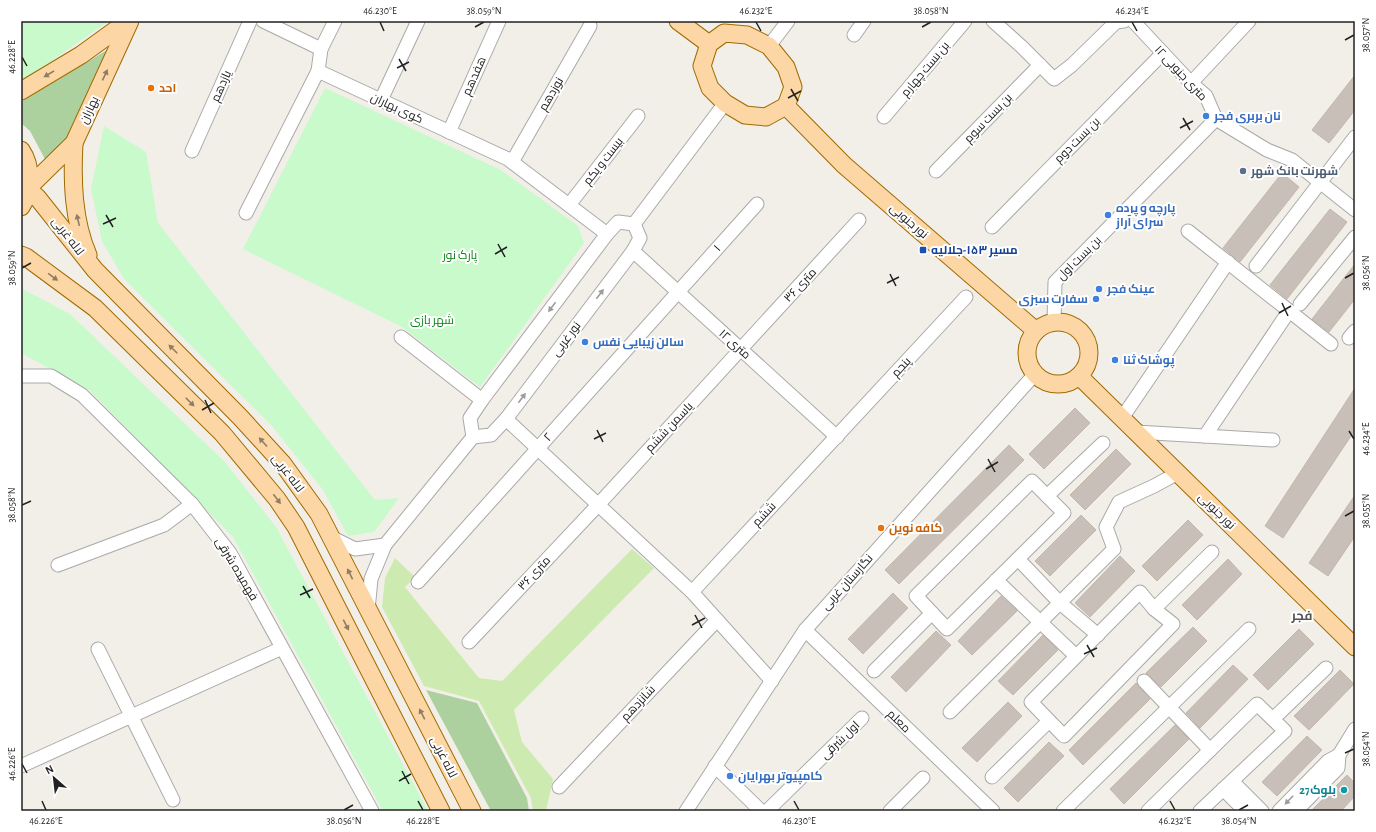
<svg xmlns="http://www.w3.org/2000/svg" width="1376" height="832" viewBox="0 0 1376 832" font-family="'Alegreya Sans',Cairo,sans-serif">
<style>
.grass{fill:#cdebb0}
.forest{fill:#add19e}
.park{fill:#c8facc}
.building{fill:#c7bfb8;stroke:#c4b6ab}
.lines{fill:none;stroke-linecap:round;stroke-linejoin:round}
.minor-casing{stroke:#a9a9a9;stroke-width:15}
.major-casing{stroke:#a06b00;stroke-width:19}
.minor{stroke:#fff;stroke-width:13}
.major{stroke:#fcd6a4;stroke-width:17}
.oneway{fill:#8f7c63}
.oneway2{fill:#9c9c9c}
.ticks{fill:none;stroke:#222;stroke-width:1.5}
.food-dot{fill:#e8710a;stroke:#fff;stroke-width:1.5}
.shop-dot{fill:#3f7fe0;stroke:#fff;stroke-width:1.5}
.service-dot{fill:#5c6f8a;stroke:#fff;stroke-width:1.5}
.transit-dot{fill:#1a4fb4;stroke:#fff;stroke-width:1.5}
.culture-dot{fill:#0f9aa8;stroke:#fff;stroke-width:1.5}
.labels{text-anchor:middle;stroke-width:4;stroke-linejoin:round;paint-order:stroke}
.street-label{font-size:12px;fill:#222;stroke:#fff}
.food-label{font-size:12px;font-weight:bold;fill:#c56008;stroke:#fff;text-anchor:start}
.shop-label{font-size:12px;font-weight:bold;fill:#366cbe;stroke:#fff;text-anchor:start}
.service-label{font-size:12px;font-weight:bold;fill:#4e5e75;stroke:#fff;text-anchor:start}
.transit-label{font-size:12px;font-weight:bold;fill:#164399;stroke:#fff;text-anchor:start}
.park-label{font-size:12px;fill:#0c8416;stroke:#fff}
.culture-label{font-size:12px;font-weight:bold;fill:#0d838f;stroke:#fff;text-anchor:end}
.neighbourhood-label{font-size:13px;font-weight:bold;fill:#555;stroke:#fff}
.neatline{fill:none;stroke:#222;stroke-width:1.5}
.ticks-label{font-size:10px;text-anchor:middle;fill:#222}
</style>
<rect width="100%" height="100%" fill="#f2efe9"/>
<polygon class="grass" points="632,549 654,568 514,710 522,742 553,779 546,811 533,811 531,798 479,701 424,686 382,607 385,578 395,558 415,577 405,587 479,678 502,681"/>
<g class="forest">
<polygon points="112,47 67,139 46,161 30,131 21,123 21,102"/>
<polygon points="426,690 477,703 527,798 529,811 491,811"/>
</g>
<g class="park">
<polygon points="21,21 109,21 21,82"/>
<polygon points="325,88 501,170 578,226 584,243 480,387 402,327 243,249"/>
<polygon points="104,126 146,152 158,223 375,500 399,498 374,532 348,536 323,490 272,426 124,279 102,241 91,189"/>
<polygon points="21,288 70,314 225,462 276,527 428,811 383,811 233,537 89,390 21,353"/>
</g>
<g class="building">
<polygon points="1355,75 1355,110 1329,143 1312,130"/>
<polygon points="1282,173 1299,187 1240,262 1223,248"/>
<polygon points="1330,209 1347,222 1287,299 1270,285"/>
<polygon points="1355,264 1355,299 1329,332 1312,319"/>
<polygon points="1355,388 1355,430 1283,538 1265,526"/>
<polygon points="1075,408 1090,423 1044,469 1029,454"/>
<polygon points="1009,445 1024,460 899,584 885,570"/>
<polygon points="1116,449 1131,464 1085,510 1070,495"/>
<polygon points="1355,495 1355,536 1328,576 1309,563"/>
<polygon points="1081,515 1096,530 1050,576 1035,561"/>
<polygon points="1188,520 1203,535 1157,581 1142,566"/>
<polygon points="1120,556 1135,571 1090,617 1075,603"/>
<polygon points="1228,559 1242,574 1197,620 1182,605"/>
<polygon points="893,593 908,608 863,654 848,639"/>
<polygon points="1001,596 1017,611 972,655 958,641"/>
<polygon points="1193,627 1207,641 1161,687 1146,673"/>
<polygon points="1299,629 1314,644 1268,690 1253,675"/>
<polygon points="936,631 951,645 906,692 891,677"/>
<polygon points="1043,635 1058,650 1013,695 998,681"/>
<polygon points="1233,665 1248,679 1200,728 1186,713"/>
<polygon points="1340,670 1354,684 1309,730 1294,716"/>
<polygon points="1136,683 1150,699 1083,765 1069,750"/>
<polygon points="1008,702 1022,716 977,762 962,748"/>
<polygon points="1175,725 1189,739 1124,804 1110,789"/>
<polygon points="1307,736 1322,750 1277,796 1262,782"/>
<polygon points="1049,742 1064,756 1018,802 1004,788"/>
<polygon points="1347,775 1355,783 1355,796 1341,811 1311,811"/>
</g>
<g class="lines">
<defs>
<g id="minor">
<polyline points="263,21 321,49 318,71"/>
<polyline points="993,21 1022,47 1054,79 1072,65 1116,22 1124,21"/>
<polyline points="1133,21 1191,83 1206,96 1216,119 1267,150 1292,160 1355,210"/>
<polyline points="854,35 864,21"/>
<polyline points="769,46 788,21"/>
<polyline points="321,49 335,21"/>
<polyline points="1191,83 1249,21"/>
<polyline points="381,100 418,21"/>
<polyline points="884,117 965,21"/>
<polyline points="449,132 499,21"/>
<polyline points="192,151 250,21"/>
<polyline points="512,162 590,26"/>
<polyline points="936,171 1040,65"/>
<polyline points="569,205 638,116"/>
<polyline points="246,213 318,71 508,159 607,234"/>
<polyline points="634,224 725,103"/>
<polyline points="992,227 1163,53"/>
<polyline points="1188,231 1331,344"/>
<polyline points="633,251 837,437"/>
<polyline points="1256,266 1355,137"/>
<polyline points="1300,304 1355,237"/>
<polyline points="1054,322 1055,282 1216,119"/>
<polyline points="401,337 482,400"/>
<polyline points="1349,338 1355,331"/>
<polyline points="21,376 51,376 82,395 192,504 230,553 372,811"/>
<polyline points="1122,418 1228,262"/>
<polyline points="506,419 692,592 772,681"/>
<polyline points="1136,432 1273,440"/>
<polyline points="1205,436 1289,311"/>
<polyline points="473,437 470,418 482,400 607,234 618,222 634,224"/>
<polygon points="1032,481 1064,513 947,629 916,596"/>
<polyline points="1047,496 1103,443"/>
<polyline points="331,537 355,549 385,545 371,579 368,610"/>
<polyline points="385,545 473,437 491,435 506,419 633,251 640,238 634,224"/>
<polyline points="1018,559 1060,603 1098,635"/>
<polyline points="58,565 164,525 192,504"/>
<polyline points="996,580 1076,656"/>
<polyline points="418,582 757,204"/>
<polyline points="692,592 966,297"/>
<polygon points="1140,592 1154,609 1173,624 1064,736 1031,702"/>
<polyline points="1154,609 1212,552"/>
<polyline points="805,630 993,811"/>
<polyline points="469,642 598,505 859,220"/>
<polyline points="98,649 173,800"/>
<polyline points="874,671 932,613"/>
<polyline points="1144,681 1210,750"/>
<polyline points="950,712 1114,549 1106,527 1119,502 1154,486 1178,473"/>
<polyline points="1273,719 1326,668"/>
<polyline points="21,766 282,648"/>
<polyline points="715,766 761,811"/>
<polyline points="992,777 1049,721"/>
<polyline points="1232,781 1262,811"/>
<polyline points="559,787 717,620"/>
<polyline points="1223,789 1245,811"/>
<polyline points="686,811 805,630 1035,374"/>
<polyline points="767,811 862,718"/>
<polyline points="890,811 923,778"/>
<polyline points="1063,811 1249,629"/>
<polyline points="1148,811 1257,704 1285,731 1200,811"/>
<polyline points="1279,811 1328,761 1339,755"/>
<polyline points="1296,811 1338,768 1339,755 1355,729"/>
</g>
<g id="major">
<polyline points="678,21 709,44"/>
<polygon points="724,33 747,35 769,46 786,67 793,87 786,106 766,117 745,115 725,103 710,88 702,66 709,44"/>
<polyline points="21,91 81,55 128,21"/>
<polyline points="786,106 844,165 1036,331"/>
<path d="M74,143C72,181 73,220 88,255"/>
<path d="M21,150C32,166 32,191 21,207"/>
<polyline points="29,187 74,143 130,21"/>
<polyline points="28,189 37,197 95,270 241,418 283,464 319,514 472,811"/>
<polyline points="21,255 26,257 95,308 222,433 277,499 296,527 441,811"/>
<circle cx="1058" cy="353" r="31"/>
<polyline points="1079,376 1355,647"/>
</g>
</defs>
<use href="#minor" class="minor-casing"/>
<use href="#major" class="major-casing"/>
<use href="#minor" class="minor"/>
<use href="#major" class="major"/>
</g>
<defs><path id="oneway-solid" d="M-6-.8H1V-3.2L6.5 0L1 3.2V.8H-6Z"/></defs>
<g class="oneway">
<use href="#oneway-solid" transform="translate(49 74) rotate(149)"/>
<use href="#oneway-solid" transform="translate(105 75) rotate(-65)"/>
<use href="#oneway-solid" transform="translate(78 220) rotate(-103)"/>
<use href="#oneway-solid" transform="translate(53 277) rotate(36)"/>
<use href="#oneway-solid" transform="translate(173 349) rotate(-135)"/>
<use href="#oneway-solid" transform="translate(190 402) rotate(45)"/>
<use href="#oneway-solid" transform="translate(263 442) rotate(-132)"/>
<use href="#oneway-solid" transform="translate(277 499) rotate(53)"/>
<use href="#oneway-solid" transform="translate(350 574) rotate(-116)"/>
<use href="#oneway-solid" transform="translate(346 625) rotate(63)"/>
<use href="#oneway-solid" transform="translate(422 714) rotate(-117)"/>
</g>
<g class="oneway2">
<use href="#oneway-solid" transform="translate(600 294) rotate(-53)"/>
<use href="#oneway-solid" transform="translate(552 307) rotate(127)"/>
<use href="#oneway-solid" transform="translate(522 398) rotate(-53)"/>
<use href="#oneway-solid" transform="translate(1289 800) rotate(134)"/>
</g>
<path class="ticks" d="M380,22L384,31M756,22L761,31M1132,22L1137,31M475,27L484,22M922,27L931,22M1345,40L1354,35M22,57L27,66M399,59L406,71M397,68L409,62M791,89L798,101M788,98L801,91M1183,118L1190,130M1180,128L1193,121M106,215L113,227M103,224L116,218M498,244L505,257M495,254L507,247M22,268L31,263M890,274L896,286M1345,278L1354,273M887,283L899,277M1282,303L1288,316M1279,313L1291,306M205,400L211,413M202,410L214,403M597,430L603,442M1349,431L1354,439M594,439L606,433M988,459L995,472M986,469L998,462M22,505L31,501M1345,516L1354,511M303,586L310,598M300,595L313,589M695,615L702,628M692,625L705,618M1087,645L1094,657M1084,654L1097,648M1345,753L1354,749M22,764L27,773M402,771L409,784M399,781L411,774M42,801L46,810M418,801L423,810M794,801L799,810M1170,801L1175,810M344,810L353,805M1239,810L1248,805"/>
<g class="food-dot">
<circle cx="151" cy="88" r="4"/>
<circle cx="881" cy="528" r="4"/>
</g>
<g class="shop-dot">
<circle cx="1206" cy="116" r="4"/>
<circle cx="1108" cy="215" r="4"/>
<circle cx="1099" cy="289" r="4"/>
<circle cx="1096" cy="299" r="4"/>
<circle cx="585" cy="342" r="4"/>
<circle cx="1115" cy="360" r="4"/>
<circle cx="730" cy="776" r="4"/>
</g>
<circle class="service-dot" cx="1243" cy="171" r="4"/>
<rect class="transit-dot" x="919" y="246" width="8" height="8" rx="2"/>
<circle class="culture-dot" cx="1344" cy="790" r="4"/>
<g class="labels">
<g class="street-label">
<text transform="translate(925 69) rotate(-50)" y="4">بن بست چهارم</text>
<text transform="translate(1181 73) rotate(47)" y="4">۱۲ متری جنوبی</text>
<text transform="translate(474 76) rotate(-66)" y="4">هفدهم</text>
<text transform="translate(221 86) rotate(-66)" y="4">یازدهم</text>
<text transform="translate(551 94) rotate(-60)" y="4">نوزدهم</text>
<text transform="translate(397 108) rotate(25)" y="4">کوی بهاران</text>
<text transform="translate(89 110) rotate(-65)" y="4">بهاران</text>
<text transform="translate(988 118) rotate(-46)" y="4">بن بست سوم</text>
<text transform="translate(1077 140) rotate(-45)" y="4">بن بست دوم</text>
<text transform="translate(603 161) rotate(-52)" y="4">بیست و یکم</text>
<text transform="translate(909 221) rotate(41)" y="4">نور جنوبی</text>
<text transform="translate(68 236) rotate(52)" y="4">لاله غربی</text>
<text transform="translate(717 248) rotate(-48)" y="4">۱</text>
<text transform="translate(1079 258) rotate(-45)" y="4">بن بست اول</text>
<text transform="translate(800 285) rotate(-47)" y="4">۳۶ متری</text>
<text transform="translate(566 339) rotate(-53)" y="4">نور غربی</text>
<text transform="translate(735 344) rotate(42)" y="4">۱۲ متری</text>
<text transform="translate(901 367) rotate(-47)" y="4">پنجم</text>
<text transform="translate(669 427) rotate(-47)" y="4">یاسمن ششم</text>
<text transform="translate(548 437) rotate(-48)" y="4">۲</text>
<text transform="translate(288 473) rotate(52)" y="4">لاله غربی</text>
<text transform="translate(1217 511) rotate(44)" y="4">نور جنوبی</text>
<text transform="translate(764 514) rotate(-47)" y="4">ششم</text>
<text transform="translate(237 569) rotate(59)" y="4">فهمیده شرقی</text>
<text transform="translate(534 573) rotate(-47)" y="4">۳۶ متری</text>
<text transform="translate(847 582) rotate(-48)" y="4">نگارستان غربی</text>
<text transform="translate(638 703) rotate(-47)" y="4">شانزدهم</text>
<text transform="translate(899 721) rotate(44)" y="4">معلم</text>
<text transform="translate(840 740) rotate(-44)" y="4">اول شرقی</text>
<text transform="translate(444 757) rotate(63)" y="4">لاله غربی</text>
</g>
<g class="food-label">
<text x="159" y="92">احد</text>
<text x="889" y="532">کافه نوین</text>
</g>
<g class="shop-label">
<text x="1214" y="120">نان بربری فجر</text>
<text x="1116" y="212">پارچه و پرده<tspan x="1116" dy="14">سرای آراز</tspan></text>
<text x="1107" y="293">عینک فجر</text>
<text x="1088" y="303" text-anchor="end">سفارت سبزی</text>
<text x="593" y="346">سالن زیبایی نفس</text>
<text x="1123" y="364">پوشاک ثنا</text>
<text x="738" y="780">کامپیوتر بهرایان</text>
</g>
<g class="service-label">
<text x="1251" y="175">شهرنت بانک شهر</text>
</g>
<g class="transit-label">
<text x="931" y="254">مسیر ۱۵۳-جلالیه</text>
</g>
<g class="park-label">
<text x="460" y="259">پارک نور</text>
<text x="432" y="324">شهر بازی</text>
</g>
<g class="culture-label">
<text x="1336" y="794">بلوک27</text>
</g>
<g class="neighbourhood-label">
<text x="1302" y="620">فجر</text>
</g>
</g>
<rect width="1376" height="832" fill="none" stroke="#ffffff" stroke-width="44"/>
<g transform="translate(54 778) rotate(332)" stroke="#ffffff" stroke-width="3" paint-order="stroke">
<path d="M0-3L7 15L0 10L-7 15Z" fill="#222222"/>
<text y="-6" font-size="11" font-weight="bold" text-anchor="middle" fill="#222222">N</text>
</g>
<rect x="22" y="22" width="1332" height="788" class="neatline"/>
<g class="ticks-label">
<text x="380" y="14">46.230°E</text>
<text x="484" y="14">38.059°N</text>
<text x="756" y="14">46.232°E</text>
<text x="931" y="14">38.058°N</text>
<text x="1132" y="14">46.234°E</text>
<text transform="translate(1365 35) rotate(-90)" y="4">38.057°N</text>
<text transform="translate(11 57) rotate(-90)" y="4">46.228°E</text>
<text transform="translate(11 268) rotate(-90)" y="4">38.059°N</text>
<text transform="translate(1365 273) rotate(-90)" y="4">38.056°N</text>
<text transform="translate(1365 439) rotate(-90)" y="4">46.234°E</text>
<text transform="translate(11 505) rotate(-90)" y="4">38.058°N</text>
<text transform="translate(1365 511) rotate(-90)" y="4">38.055°N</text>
<text transform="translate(1365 749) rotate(-90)" y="4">38.054°N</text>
<text transform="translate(11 764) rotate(-90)" y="4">46.226°E</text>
<text x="46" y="824">46.226°E</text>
<text x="344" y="824">38.056°N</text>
<text x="423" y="824">46.228°E</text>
<text x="799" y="824">46.230°E</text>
<text x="1175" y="824">46.232°E</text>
<text x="1239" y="824">38.054°N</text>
</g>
</svg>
